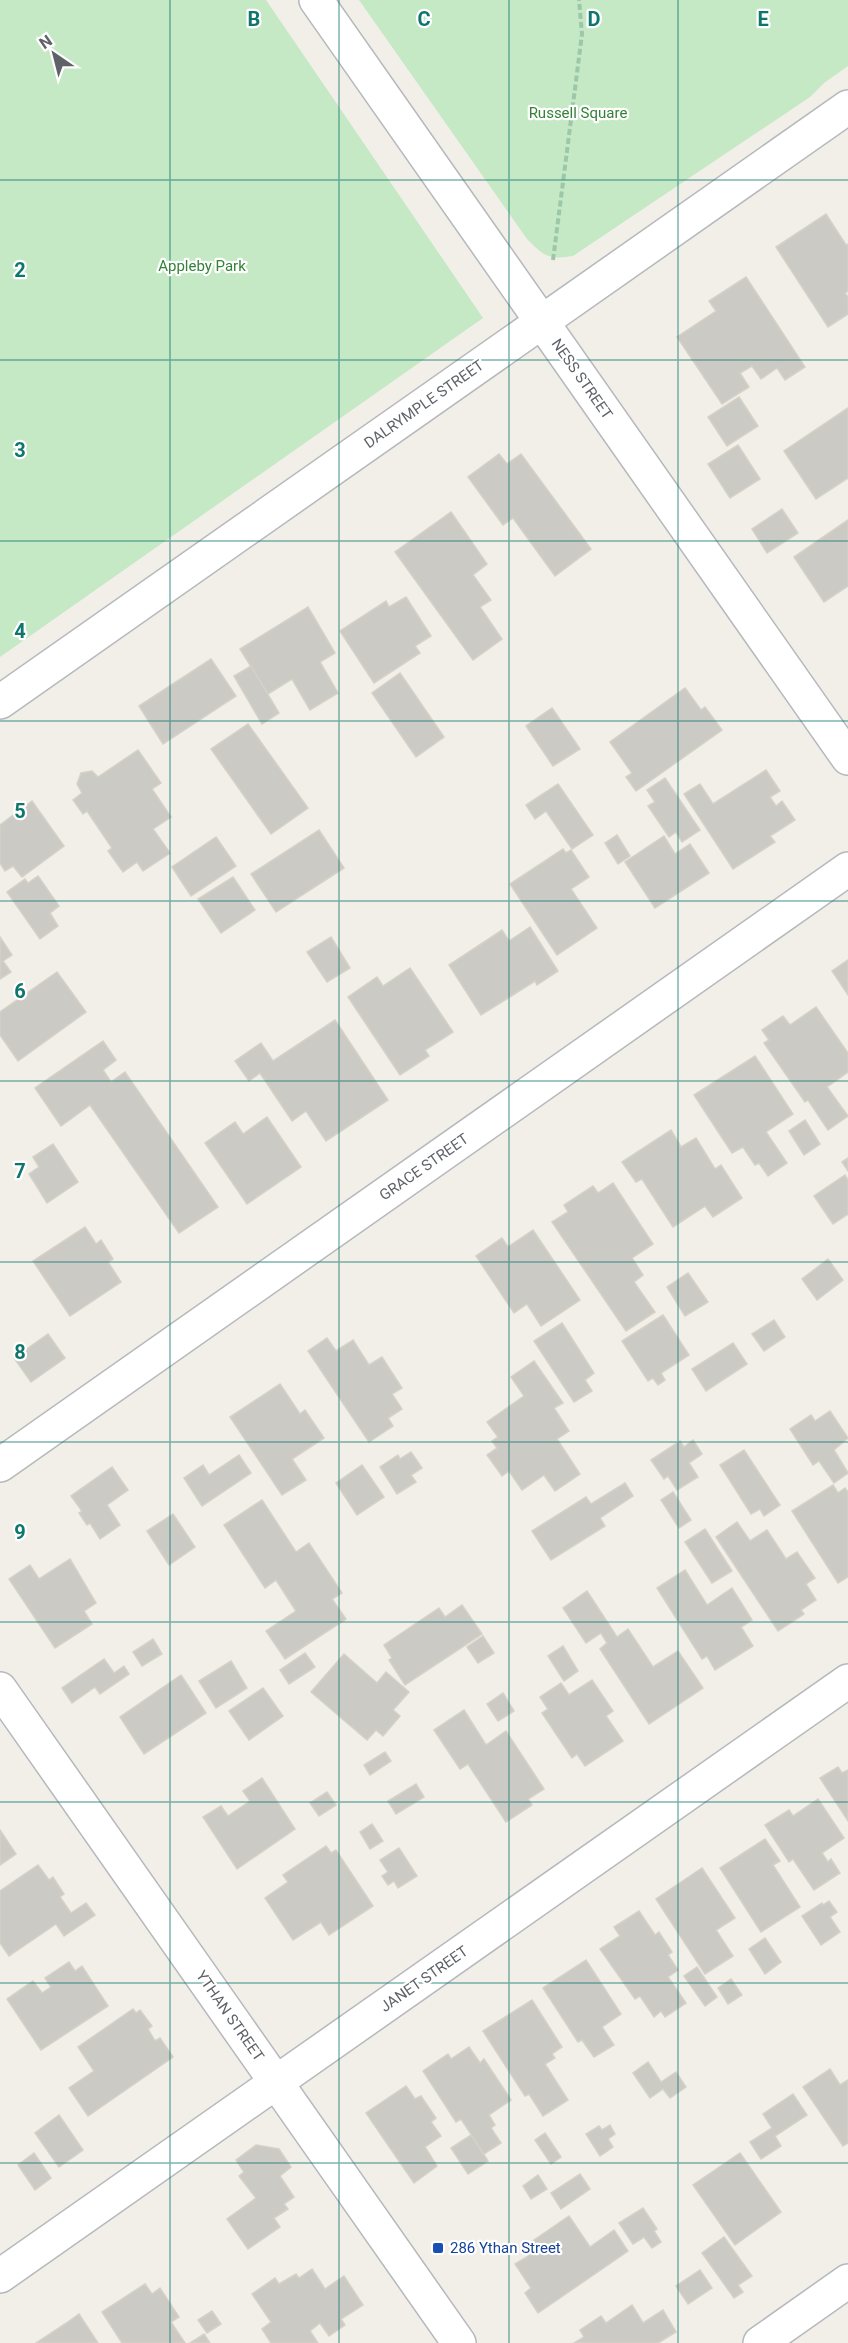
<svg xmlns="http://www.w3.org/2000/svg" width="848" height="2343" viewBox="0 0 848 2343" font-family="Roboto,sans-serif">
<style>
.green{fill:#c5e8c5}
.building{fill:#cccac5;stroke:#d6d1c6;stroke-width:1.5}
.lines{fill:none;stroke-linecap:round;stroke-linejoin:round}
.minor-casing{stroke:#b5b8bc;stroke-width:36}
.path{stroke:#9cc7a9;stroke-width:4;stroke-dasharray:6 3;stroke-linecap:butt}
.minor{stroke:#fff;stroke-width:33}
.grid{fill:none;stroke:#0f766e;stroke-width:1.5;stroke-opacity:0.55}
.transit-dot{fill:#1a4fb4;stroke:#fff;stroke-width:2}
.labels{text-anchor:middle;stroke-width:4.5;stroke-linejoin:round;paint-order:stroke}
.park-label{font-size:15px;fill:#348238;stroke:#fff}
.street-label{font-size:15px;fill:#5f6368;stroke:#fff}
.transit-label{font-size:15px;fill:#164399;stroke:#fff;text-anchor:start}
.grid-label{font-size:20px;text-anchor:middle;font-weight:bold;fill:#0f766e;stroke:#fff;stroke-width:4.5;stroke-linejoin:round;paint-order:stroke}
</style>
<rect width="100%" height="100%" fill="#f1efe8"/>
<g class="green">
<polygon points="0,0 266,0 483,318 0,657"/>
<path d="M359,0H848V66L824,83L810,97L573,256C548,260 544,256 527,239Z"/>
</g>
<g class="building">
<polygon points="826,214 846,245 848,244 848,291 845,293 848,297 848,314 828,327 776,247"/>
<polygon points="746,277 805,367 785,380 777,368 761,379 752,366 740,373 749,387 722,404 677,337 716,311 709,301"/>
<polygon points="739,397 758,426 727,446 708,417"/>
<polygon points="848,408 848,478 816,499 784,451"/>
<polygon points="738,445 760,479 730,498 708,464"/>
<polygon points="499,454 507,464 521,454 591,549 555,576 513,518 503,525 468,477"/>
<polygon points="782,509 798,533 767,553 752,529"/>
<polygon points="451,512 487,564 473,575 491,600 480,607 502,639 473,660 395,552"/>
<polygon points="848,520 848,586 824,602 794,557"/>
<polygon points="406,597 431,636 415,646 420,653 374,683 340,631 386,601 389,607"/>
<polygon points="308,607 335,653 320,662 338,693 310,710 292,679 268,694 240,649"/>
<polygon points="211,659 236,696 163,744 139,706"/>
<polygon points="251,666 279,713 262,724 234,676"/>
<polygon points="400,673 444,737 416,757 372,693"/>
<polygon points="685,688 701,710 705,707 722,730 636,791 626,777 632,773 610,742"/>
<polygon points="552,708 580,749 553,766 526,726"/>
<polygon points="248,724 308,808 271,834 211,749"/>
<polygon points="138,750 161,783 152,789 171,817 153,829 170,853 143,871 137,862 123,872 108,851 112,848 87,811 83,814 73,800 82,793 77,784 81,773 92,771 98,777"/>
<polygon points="766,770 780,791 770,797 776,806 782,801 795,820 770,836 775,842 733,869 684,794 700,784 713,804"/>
<polygon points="665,778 700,830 682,842 676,832 669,837 648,806 655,802 647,790"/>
<polygon points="558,784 593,835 572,849 546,811 535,819 526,805"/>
<polygon points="32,801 64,846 22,877 13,866 5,871 0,863 0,825"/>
<polygon points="319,830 344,868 276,912 251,874"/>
<polygon points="617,835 630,856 618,864 605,843"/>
<polygon points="664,836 675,854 690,844 709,873 655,908 625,862"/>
<polygon points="216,837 236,866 191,896 172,867"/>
<polygon points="563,849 566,853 571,850 589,877 571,889 597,928 557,955 510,884"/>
<polygon points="38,876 59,906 50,913 58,926 40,939 7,892 25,879 28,883"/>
<polygon points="233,877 255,910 221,933 198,899"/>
<polygon points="530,927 558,971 537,985 535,981 481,1015 449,965 502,930 509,941"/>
<polygon points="0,937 12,955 3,961 11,972 0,979"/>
<polygon points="331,937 350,968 327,982 307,952"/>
<polygon points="848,960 848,995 832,971"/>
<polygon points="410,968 453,1032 425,1050 429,1056 400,1075 348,997 377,977 383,986"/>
<polygon points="57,972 86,1012 18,1061 0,1035 0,1012"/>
<polygon points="816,1007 848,1053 848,1072 827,1087 848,1116 828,1130 808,1100 805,1102 764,1043 769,1040 762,1030 783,1016 790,1025"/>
<polygon points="335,1020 388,1100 326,1141 306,1111 292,1121 260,1073 249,1081 235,1061 261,1043 273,1061"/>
<polygon points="103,1041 116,1060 103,1070 111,1082 125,1072 218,1207 179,1233 90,1105 61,1126 35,1088"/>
<polygon points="755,1056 793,1114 766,1132 787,1163 768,1176 759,1163 755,1165 743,1147 732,1153 694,1095"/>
<polygon points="267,1117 301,1167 247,1204 205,1143 235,1122 243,1134"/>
<polygon points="805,1120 820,1144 804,1155 789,1131"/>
<polygon points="671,1130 681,1147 696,1138 715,1169 721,1165 742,1198 713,1217 705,1206 673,1227 642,1179 636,1182 622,1162"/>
<polygon points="53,1144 78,1182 47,1203 29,1174 39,1167 33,1157"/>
<polygon points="848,1158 848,1171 842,1162"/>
<polygon points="845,1175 848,1180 848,1214 833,1224 814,1196"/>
<polygon points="613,1183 653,1244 632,1258 643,1275 634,1282 655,1312 626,1331 552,1222 568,1212 564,1205 593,1186 598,1193"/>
<polygon points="85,1227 96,1244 101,1240 113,1259 108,1262 121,1282 70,1316 33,1261"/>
<polygon points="533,1230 580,1300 541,1326 527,1304 514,1313 476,1256 502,1238 508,1247"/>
<polygon points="828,1259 843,1280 817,1300 802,1279"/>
<polygon points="688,1273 708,1302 685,1316 667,1287"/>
<polygon points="663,1315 689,1355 661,1373 665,1380 658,1385 653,1378 648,1381 622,1341"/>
<polygon points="774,1320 785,1337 764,1351 752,1334"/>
<polygon points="562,1323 594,1373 585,1380 592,1391 574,1402 534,1341"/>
<polygon points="48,1334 65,1358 31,1382 14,1358"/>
<polygon points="327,1338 336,1351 353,1340 369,1365 382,1357 402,1388 392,1394 402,1409 388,1418 393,1426 369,1442 308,1351"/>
<polygon points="733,1343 747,1364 706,1391 692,1369"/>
<polygon points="534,1361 563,1403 554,1408 569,1431 557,1439 580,1474 555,1491 544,1475 522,1490 509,1471 502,1476 487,1455 497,1448 492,1441 498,1437 487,1422 524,1396 511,1377"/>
<polygon points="280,1384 300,1414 305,1410 324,1438 292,1459 306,1480 282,1495 230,1417"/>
<polygon points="830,1411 848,1438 834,1450 848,1473 834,1483 819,1461 813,1465 790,1429 811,1415 815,1421"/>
<polygon points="693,1440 702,1454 689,1463 698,1477 677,1490 668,1476 664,1479 651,1460 680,1441 684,1447"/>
<polygon points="744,1450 780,1505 764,1516 760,1509 751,1514 720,1465"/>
<polygon points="411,1452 422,1468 411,1475 416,1482 397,1494 380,1467 398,1455 400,1459"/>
<polygon points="239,1455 251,1473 202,1506 184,1478 203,1465 209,1475"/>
<polygon points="362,1465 384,1497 357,1515 336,1483"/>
<polygon points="112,1467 128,1490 107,1505 120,1525 100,1539 90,1523 87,1525 79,1513 82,1511 71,1496"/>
<polygon points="625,1483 633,1496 600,1518 605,1526 551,1560 532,1531 586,1497 591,1504"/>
<polygon points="833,1485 838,1493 845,1488 848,1492 848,1577 838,1583 792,1511"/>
<polygon points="673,1492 691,1520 679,1528 661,1500"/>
<polygon points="262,1500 296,1552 309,1543 342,1593 332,1599 346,1619 285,1659 266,1631 296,1611 276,1580 265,1588 224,1525"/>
<polygon points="173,1514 195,1547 169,1565 147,1531"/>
<polygon points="737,1522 750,1541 767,1530 786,1559 797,1552 815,1578 806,1584 816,1600 801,1610 804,1614 778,1631 716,1537"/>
<polygon points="705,1529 732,1571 712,1583 685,1542"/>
<polygon points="70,1559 96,1603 84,1611 92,1624 55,1648 9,1579 30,1565 39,1579"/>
<polygon points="685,1570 707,1605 732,1588 752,1620 741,1627 753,1646 715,1670 707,1656 702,1659 657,1588"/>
<polygon points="587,1591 617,1637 628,1629 653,1667 678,1651 703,1688 649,1724 600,1649 607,1643 601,1633 586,1643 563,1608"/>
<polygon points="462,1605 482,1634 405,1685 389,1660 392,1658 384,1645 439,1608 445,1617"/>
<polygon points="483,1636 494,1653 478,1663 467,1647"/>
<polygon points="153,1639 162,1654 142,1666 133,1652"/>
<polygon points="563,1646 578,1671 564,1681 548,1656"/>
<polygon points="305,1653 315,1667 289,1684 280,1670"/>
<polygon points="344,1654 377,1683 386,1672 409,1692 393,1710 400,1716 383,1736 376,1730 367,1740 311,1692"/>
<polygon points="104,1659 114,1673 124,1666 129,1674 100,1694 95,1687 72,1703 62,1688"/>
<polygon points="231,1661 247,1688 216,1708 199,1681"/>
<polygon points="181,1675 206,1713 144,1754 120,1717"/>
<polygon points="592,1680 613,1711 606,1716 623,1741 585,1766 577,1754 572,1758 542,1713 548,1709 540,1697 561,1683 569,1695"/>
<polygon points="263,1688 283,1716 249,1740 229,1711"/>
<polygon points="503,1693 514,1711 498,1721 487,1704"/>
<polygon points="464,1710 486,1745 506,1731 544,1789 528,1799 532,1805 506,1822 468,1764 460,1769 434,1730"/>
<polygon points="385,1752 391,1761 370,1775 364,1765"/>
<polygon points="838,1767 842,1773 848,1770 848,1821 820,1778"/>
<polygon points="262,1778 295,1829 237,1869 203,1817 221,1806 228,1816 250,1801 243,1791"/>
<polygon points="416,1784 424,1797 396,1814 388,1801"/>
<polygon points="327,1792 336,1805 319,1816 310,1803"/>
<polygon points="818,1799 844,1838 822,1853 828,1862 831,1859 840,1873 814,1890 793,1859 789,1862 765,1825 789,1810 793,1816"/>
<polygon points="372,1824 383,1841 370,1849 360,1832"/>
<polygon points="0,1830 16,1854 0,1865"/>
<polygon points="765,1839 780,1861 773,1865 800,1907 761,1932 720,1868"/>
<polygon points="326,1846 331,1853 336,1850 373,1906 329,1935 321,1922 293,1940 265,1898 288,1882 283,1875"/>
<polygon points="399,1848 417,1876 398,1888 394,1881 388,1885 382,1876 388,1872 380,1860"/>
<polygon points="38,1865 49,1880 53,1877 64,1894 60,1897 71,1913 86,1903 95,1915 64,1936 56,1924 9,1956 0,1943 0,1891"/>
<polygon points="702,1868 735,1918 716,1930 733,1956 705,1974 656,1899"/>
<polygon points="829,1901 837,1912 830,1917 840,1932 821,1945 802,1916 822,1903 823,1905"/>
<polygon points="639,1911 655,1935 659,1932 672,1952 668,1955 678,1970 668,1977 686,2003 665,2017 661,2011 654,2017 640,1996 635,1999 600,1949 620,1936 614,1927"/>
<polygon points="765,1938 781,1962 765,1974 749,1949"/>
<polygon points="586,1960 621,2014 602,2027 614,2045 594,2057 582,2040 578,2042 543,1988"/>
<polygon points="69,1962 75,1971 82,1966 108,2006 41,2050 7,1999 33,1981 42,1993 51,1987 45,1978"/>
<polygon points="697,1967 717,1997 705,2006 684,1976"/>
<polygon points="731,1979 742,1995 728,2004 718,1988"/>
<polygon points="532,2000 562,2047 552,2054 555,2058 545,2064 568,2100 543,2116 529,2094 525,2096 483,2031"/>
<polygon points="133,2009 136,2013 140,2010 152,2026 148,2029 155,2041 160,2038 173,2057 88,2116 69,2088 94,2071 78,2047"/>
<polygon points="469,2047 480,2063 484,2059 511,2100 489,2115 495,2125 491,2128 501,2143 484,2154 461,2119 456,2122 423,2071 448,2054 451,2059"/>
<polygon points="648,2062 661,2082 676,2072 686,2087 670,2098 663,2089 650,2098 633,2073"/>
<polygon points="830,2069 840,2085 848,2080 848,2143 843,2146 803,2087"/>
<polygon points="406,2086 415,2099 421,2096 436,2118 431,2122 441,2136 425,2147 437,2166 414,2183 366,2113"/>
<polygon points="793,2094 807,2115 775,2136 781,2146 761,2159 750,2142 772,2128 763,2114"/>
<polygon points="59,2115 83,2150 59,2167 35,2133"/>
<polygon points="610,2125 615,2134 608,2139 613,2147 600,2156 586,2134 599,2126 602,2130"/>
<polygon points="545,2133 561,2157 551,2164 535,2140"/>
<polygon points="471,2135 488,2161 468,2174 451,2148"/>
<polygon points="256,2145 279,2149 291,2167 280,2176 294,2197 284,2204 288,2209 274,2218 280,2227 248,2249 227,2219 256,2198 239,2176 244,2172 236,2160"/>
<polygon points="34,2153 51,2178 35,2190 18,2165"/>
<polygon points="740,2153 781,2212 735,2245 693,2185"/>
<polygon points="580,2174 590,2189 561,2209 551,2193"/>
<polygon points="538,2175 547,2189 531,2199 523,2186"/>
<polygon points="643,2208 657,2229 654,2231 661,2242 652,2248 644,2237 633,2244 619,2223"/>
<polygon points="569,2216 590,2247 614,2230 628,2251 538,2313 525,2293 531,2288 515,2264 530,2255 524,2247"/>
<polygon points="724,2237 752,2276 738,2285 743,2292 734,2298 702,2253"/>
<polygon points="312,2269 325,2289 344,2276 363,2305 341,2319 345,2325 329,2336 320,2323 310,2331 318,2343 271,2343 262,2329 271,2322 252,2294 275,2278 279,2284 296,2274 299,2278"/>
<polygon points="700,2270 712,2288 688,2304 676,2286"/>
<polygon points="145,2284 152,2294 160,2288 179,2317 171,2322 185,2343 122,2343 102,2312"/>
<polygon points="632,2305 643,2323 663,2310 676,2332 658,2343 574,2343 584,2337 580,2330 601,2316 606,2323"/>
<polygon points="212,2311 221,2324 207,2333 198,2320"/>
<polygon points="79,2314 98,2343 36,2343 65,2324"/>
<polygon points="204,2334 210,2343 190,2343"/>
</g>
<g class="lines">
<defs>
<g id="minor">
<polyline points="316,0 848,758"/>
<polyline points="0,702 848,107"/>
<polyline points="0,1465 848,869"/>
<polyline points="0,1689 459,2343"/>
<polyline points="0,2276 848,1681"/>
<polyline points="760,2343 848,2281"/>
</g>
</defs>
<use href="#minor" class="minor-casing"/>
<polyline class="path" points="553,260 582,34 579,0"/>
<use href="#minor" class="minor"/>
</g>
<path class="grid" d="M170,0V2343M339,0V2343M509,0V2343M678,0V2343M0,180H848M0,360H848M0,541H848M0,721H848M0,901H848M0,1081H848M0,1262H848M0,1442H848M0,1622H848M0,1802H848M0,1983H848M0,2163H848"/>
<rect class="transit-dot" x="432" y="2242" width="12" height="12" rx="3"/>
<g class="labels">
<g class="park-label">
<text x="578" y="118">Russell Square</text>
<text x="202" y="271">Appleby Park</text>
</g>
<g class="street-label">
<text transform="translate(582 379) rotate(55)" y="5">NESS STREET</text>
<text transform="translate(424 404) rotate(-35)" y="5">DALRYMPLE STREET</text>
<text transform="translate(424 1167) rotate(-35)" y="5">GRACE STREET</text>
<text transform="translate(424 1979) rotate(-35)" y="5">JANET STREET</text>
<text transform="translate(230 2016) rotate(55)" y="5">YTHAN STREET</text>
</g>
<g class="transit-label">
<text x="450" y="2253">286 Ythan Street</text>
</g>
</g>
<g class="grid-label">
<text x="254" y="26">B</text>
<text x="424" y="26">C</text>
<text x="594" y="26">D</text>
<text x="763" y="26">E</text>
<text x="20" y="277">2</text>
<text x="20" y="457">3</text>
<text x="20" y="638">4</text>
<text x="20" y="818">5</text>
<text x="20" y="998">6</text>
<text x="20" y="1178">7</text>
<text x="20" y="1359">8</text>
<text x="20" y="1539">9</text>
</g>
<g transform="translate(54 54) rotate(325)" stroke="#ffffff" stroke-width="4.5" paint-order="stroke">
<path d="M0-4.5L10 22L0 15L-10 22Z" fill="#5f6368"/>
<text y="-9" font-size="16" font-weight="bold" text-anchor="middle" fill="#5f6368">N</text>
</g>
</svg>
